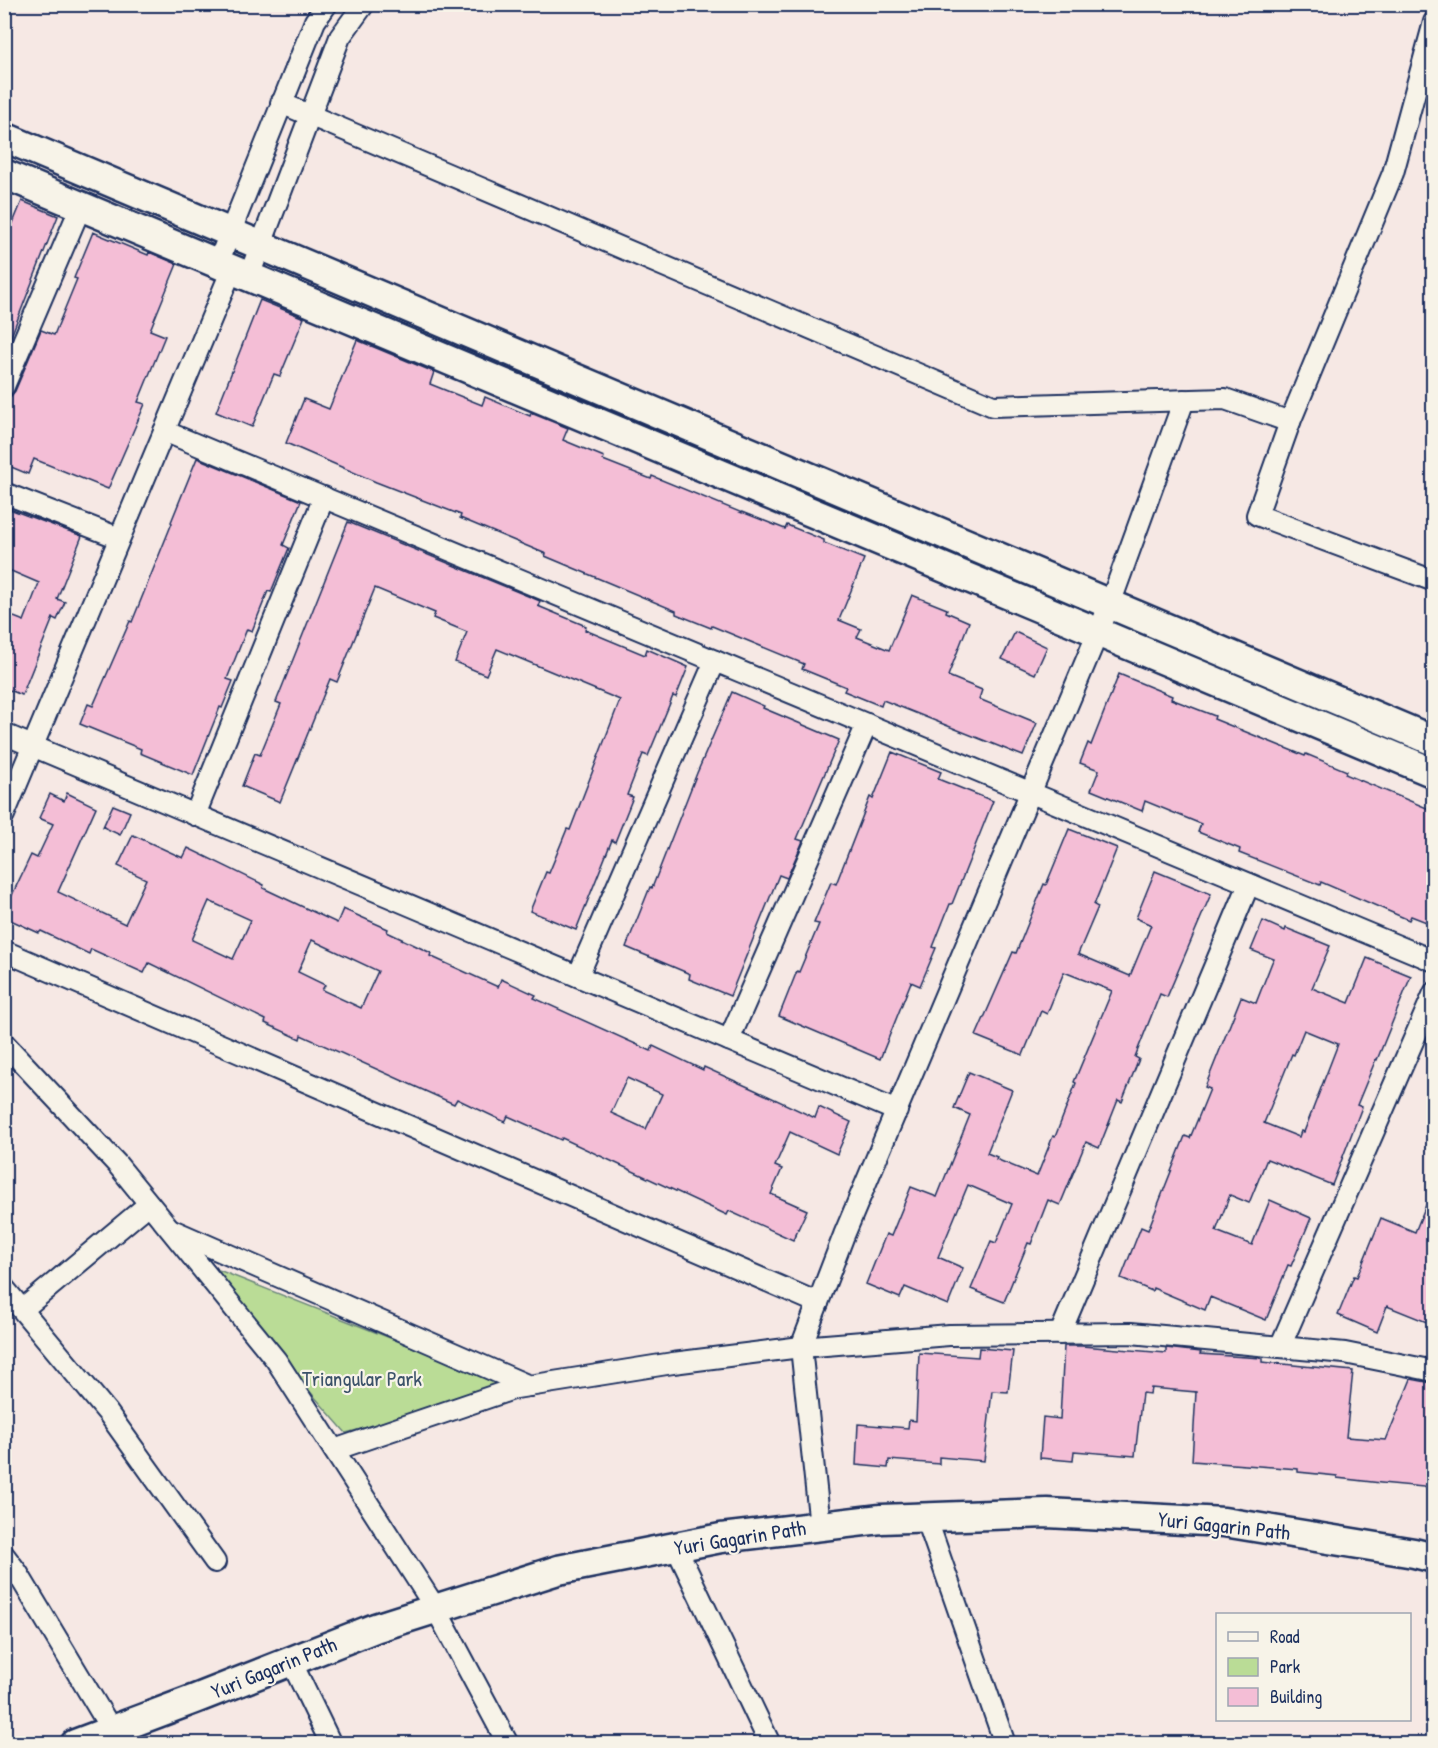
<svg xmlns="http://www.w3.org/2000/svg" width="1438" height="1748" viewBox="0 0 1438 1748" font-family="'Patrick Hand',sans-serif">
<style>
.green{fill:#badc96;stroke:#6a867a;stroke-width:1.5}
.building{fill:#f4bed6;stroke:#1b2f5e;stroke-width:1.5;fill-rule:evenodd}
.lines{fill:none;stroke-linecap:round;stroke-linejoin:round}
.street-casing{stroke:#1b2f5e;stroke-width:24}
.secondary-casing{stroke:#1b2f5e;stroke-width:33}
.street{stroke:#f7f3e8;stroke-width:20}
.secondary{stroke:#f7f3e8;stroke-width:28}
.labels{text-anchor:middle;stroke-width:4.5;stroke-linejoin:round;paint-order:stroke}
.park-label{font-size:21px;fill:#3b5269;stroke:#f7f3e8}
.street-label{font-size:21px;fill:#1b2f5e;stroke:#f7f3e8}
</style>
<rect width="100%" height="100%" fill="#f6e8e4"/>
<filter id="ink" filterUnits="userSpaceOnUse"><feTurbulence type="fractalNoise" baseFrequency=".0167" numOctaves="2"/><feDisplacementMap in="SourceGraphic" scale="12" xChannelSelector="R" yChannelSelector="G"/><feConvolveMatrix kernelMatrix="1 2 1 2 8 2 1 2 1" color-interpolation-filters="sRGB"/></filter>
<g filter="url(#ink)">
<polygon class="green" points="196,1261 516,1388 346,1433"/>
<g class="building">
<polygon points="22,201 58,216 4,354 4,245"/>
<polygon points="93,232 148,255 149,252 177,264 150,330 165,336 138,402 145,404 108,489 34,459 28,474 4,464 4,398 11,396 15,391 41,330 54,335 77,279 74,278"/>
<polygon points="260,300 304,318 280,376 274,374 252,427 216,412"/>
<polygon points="357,340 434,372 430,384 482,405 485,397 530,416 531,413 568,428 563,440 604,457 603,460 651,479 652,476 742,513 742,512 785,529 787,525 824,540 824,543 864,559 839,620 861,629 857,637 889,650 912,595 947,609 946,612 969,622 948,676 982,690 979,699 1037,723 1023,756 883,700 881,706 844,691 846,687 802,669 804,664 712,626 711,628 676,614 676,611 545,556 546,554 460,518 461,515 376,482 286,443 304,399 329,409"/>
<polygon points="197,458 301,501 283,545 289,548 271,592 268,591 252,631 247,629 227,679 233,681 222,708 220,707 193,775 140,753 141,749 80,724 88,704 93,706 130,621 132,622 172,523 171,522"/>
<polygon points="4,507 82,536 57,599 65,602 57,620 53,618 22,695 4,688 4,613 24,621 39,583 4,568"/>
<polygon points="348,522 540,601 538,606 586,626 585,630 645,655 647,649 688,667 676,697 673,696 648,756 643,754 627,795 633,797 615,842 612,840 576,930 530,911 546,872 549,873 567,829 570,830 620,700 497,649 486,675 455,662 467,632 433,618 435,613 375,588 337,682 330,679 280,802 242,786 255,753 260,755 281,704 276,702"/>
<polygon points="1015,632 1047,647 1035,674 1002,659"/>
<polygon points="1119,674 1172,696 1171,699 1215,716 1214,719 1305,756 1306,754 1347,771 1345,774 1434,811 1434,925 1411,916 1409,920 1321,882 1320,885 1239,853 1240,849 1198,832 1201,824 1145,801 1142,811 1091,790 1099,770 1080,763 1088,743 1091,745"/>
<polygon points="732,692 764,706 763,708 839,740 797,839 803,841 787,878 779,875 730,996 689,979 690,974 626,947 650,887 652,888 697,773"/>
<polygon points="892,752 941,772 938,779 993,801 952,904 950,904 933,947 936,948 920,986 911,982 880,1059 779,1016 797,971 799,972 819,924 814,923 831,882 836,884 870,797 873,799"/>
<path d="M67,793L96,807L58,892L125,924L146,879L118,866L133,835L183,858L188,848L264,885L263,888L337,923L343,909L388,929L387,932L431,953L430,956L498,987L501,979L536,995L534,998L651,1051L653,1046L703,1070L704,1067L755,1090L815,1118L819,1107L851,1122L837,1154L790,1132L775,1166L782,1169L771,1194L807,1210L793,1240L729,1211L727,1215L562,1138L561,1140L508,1116L505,1122L457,1099L454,1104L301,1035L300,1039L265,1023L266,1020L149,963L144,973L91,949L89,954L41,931L39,933L4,917V912L31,855L37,858L53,824L39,818L50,794L64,801ZM209,901L251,920L233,959L192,940ZM312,940L378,971L361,1008L322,990L325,985L298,972ZM627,1078L662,1094L646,1129L611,1113Z"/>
<polygon points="113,805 130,812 120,835 103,827"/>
<polygon points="1069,829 1117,848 1094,905 1098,907 1078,954 1130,976 1151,925 1136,918 1155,871 1211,894 1167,997 1160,994 1135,1057 1139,1059 1122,1102 1118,1100 1099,1148 1086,1142 1060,1205 1048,1200 1031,1244 1028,1243 1004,1302 971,1289 991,1241 996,1243 1012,1204 968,1185 938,1257 963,1268 948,1305 905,1287 900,1298 866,1284 886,1234 891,1236 911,1187 937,1197 970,1115 954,1108 969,1072 1012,1090 987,1153 997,1157 996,1159 1037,1176 1053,1136 1055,1137 1076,1083 1074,1082 1112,991 1064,972 1047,1014 1041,1011 1023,1055 976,1036 1013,952 1016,953 1044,884 1046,885"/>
<path d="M1263,921L1285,931L1286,928L1330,946L1312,988L1349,1003L1367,958L1411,976L1377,1060L1376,1059L1357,1105L1362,1107L1332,1185L1267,1159L1249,1203L1230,1195L1216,1231L1252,1245L1270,1200L1311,1218L1291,1266L1288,1265L1266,1320L1210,1297L1205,1310L1153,1288L1152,1291L1121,1278L1141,1227L1148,1230L1185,1136L1190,1138L1210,1089L1205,1087L1241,997L1256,1003L1272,962L1274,959L1251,950ZM1304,1030L1338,1044L1304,1132L1301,1131L1299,1137L1264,1123L1292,1054L1294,1055Z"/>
<polygon points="1433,1188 1434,1325 1387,1306 1377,1332 1338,1315 1354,1276 1357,1277 1381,1218 1415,1232"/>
<polygon points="1064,1346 1082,1346 1166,1353 1166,1348 1201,1352 1200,1354 1262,1358 1262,1362 1353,1371 1346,1437 1386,1440 1411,1379 1432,1383 1434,1383 1434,1488 1381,1483 1337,1478 1337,1476 1298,1472 1298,1469 1192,1461 1196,1392 1151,1388 1150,1394 1142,1393 1135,1456 1074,1451 1073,1461 1040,1458 1043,1417 1060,1419"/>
<polygon points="979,1348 1013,1351 1008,1392 992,1391 984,1461 939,1457 939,1464 889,1460 888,1468 856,1465 858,1424 908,1428 909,1420 916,1421 919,1353 978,1357"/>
</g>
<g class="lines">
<defs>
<g id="street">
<polyline points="1434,22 1393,173 1290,422 1257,515 1434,581"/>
<polyline points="281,103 993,406 1225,399 1290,422"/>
<polyline points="218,263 315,21 327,4"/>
<polyline points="249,276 340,37 364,4"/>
<polyline points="4,386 81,206"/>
<polyline points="164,431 1434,961"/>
<polyline points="4,493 119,538"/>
<polyline points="4,734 897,1111"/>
<polyline points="4,815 232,269"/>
<polyline points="195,815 324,497"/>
<polyline points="4,951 818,1303"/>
<polyline points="578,976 715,661"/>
<polyline points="729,1040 867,724"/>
<polyline points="4,1043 117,1164 276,1360 436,1609 508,1744"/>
<polyline points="172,1230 529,1386"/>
<polyline points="4,1288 108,1413 215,1562"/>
<polyline points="23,1309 149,1204"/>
<polyline points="1060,1334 1249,884"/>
<polyline points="1280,1347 1434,993"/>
<polyline points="334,1450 516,1388 673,1363 801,1347 949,1335 1131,1333 1345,1353 1434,1371"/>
<polyline points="926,1517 1005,1744"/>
<polyline points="820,1526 801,1347 844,1235 1110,604 1184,400"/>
<polyline points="676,1547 770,1744"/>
<polyline points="4,1555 17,1572 120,1744"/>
<polyline points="291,1661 331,1744"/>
</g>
<g id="secondary">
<polyline points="4,137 1434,741"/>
<polyline points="4,174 1434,773"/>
<polyline points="75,1744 195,1699 375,1628 558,1570 721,1538 881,1519 1047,1513 1224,1522 1414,1553 1434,1558"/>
</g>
</defs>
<use href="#street" class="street-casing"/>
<use href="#secondary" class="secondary-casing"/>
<use href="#street" class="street"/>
<use href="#secondary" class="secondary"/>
</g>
</g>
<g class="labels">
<g class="park-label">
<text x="362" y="1386">Triangular Park</text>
</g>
<g class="street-label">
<text transform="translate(1224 1526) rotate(6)" y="7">Yuri Gagarin Path</text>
<text transform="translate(740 1538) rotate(-9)" y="7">Yuri Gagarin Path</text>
<text transform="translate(274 1668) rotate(-22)" y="7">Yuri Gagarin Path</text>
</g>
</g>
<rect width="1438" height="1748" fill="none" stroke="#f7f3e8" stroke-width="24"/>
<rect x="12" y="12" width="1414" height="1724" fill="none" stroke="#1b2f5e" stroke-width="2" filter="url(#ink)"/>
<rect x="1216" y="1613" width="195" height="108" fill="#f7f3e8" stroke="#9fa5b1" stroke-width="1.5"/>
<rect x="1228" y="1632" width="30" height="9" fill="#f7f3e8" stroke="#9fa5b1" stroke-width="1.5"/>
<text x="1270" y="1643" font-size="18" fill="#1b2f5e">Road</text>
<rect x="1228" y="1658" width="30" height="18" fill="#badc96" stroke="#9fa5b1" stroke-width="1.5"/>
<text x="1270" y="1673" font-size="18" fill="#1b2f5e">Park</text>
<rect x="1228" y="1688" width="30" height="18" fill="#f4bed6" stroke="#9fa5b1" stroke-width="1.5"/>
<text x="1270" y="1703" font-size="18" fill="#1b2f5e">Building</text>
</svg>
